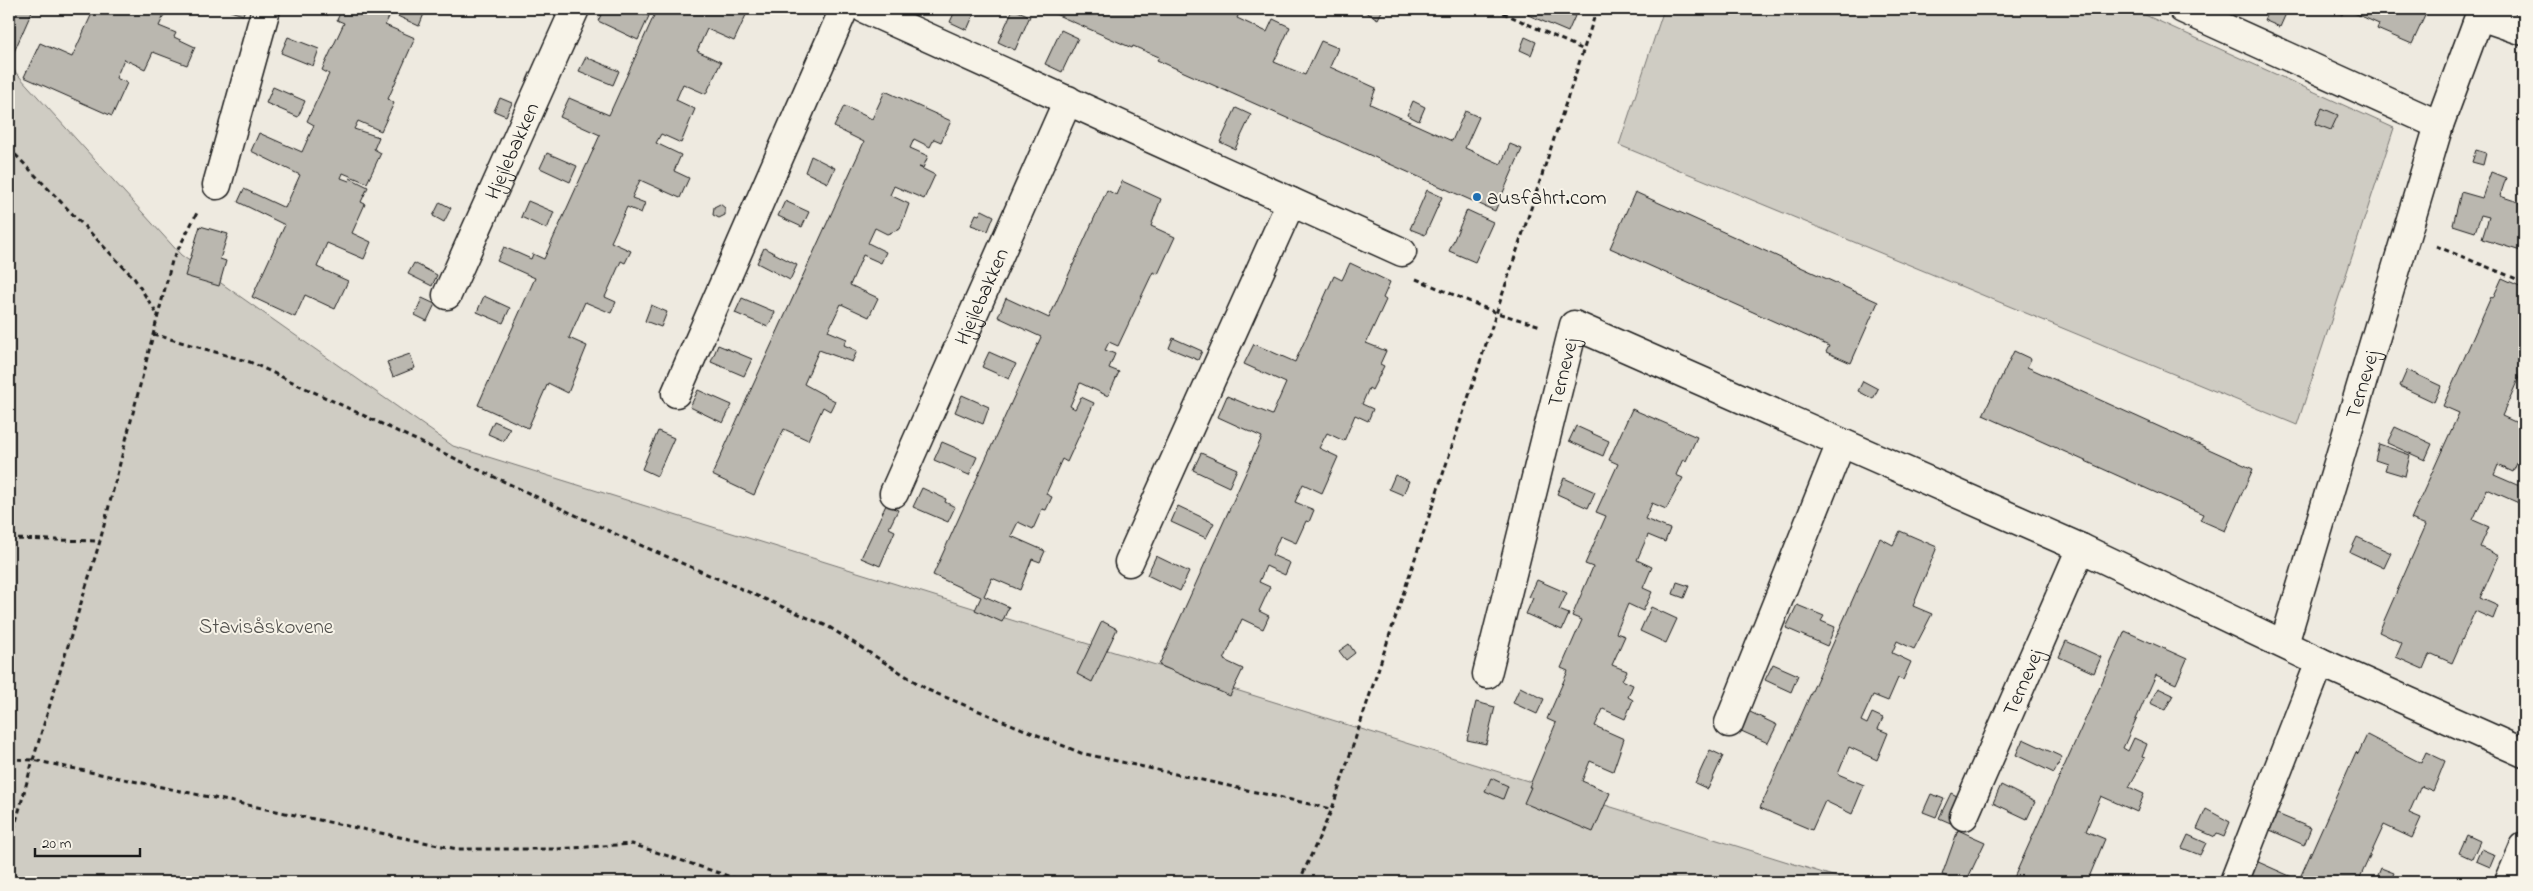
<svg xmlns="http://www.w3.org/2000/svg" width="2533" height="891" viewBox="0 0 2533 891" font-family="'Indie Flower',sans-serif">
<style>
.green{fill:#cfccc3;stroke:#767470}
.building{fill:#bab7af;stroke:#1c1c1c}
.lines{fill:none;stroke-linecap:round;stroke-linejoin:round}
.street-casing{stroke:#1c1c1c;stroke-width:31}
.path{stroke:#1c1c1c;stroke-width:3;stroke-dasharray:5 4;stroke-linecap:butt}
.street{stroke:#f7f3e8;stroke-width:28}
.poi-dot{fill:#1f6fb2;stroke:#f7f3e8;stroke-width:2}
.labels{text-anchor:middle;stroke-width:4;stroke-linejoin:round;paint-order:stroke}
.street-label{font-size:21px;fill:#1c1c1c;stroke:#f7f3e8}
.poi-label{font-size:21px;fill:#1c1c1c;stroke:#f7f3e8;text-anchor:start}
.park-label{font-size:21px;fill:#52514e;stroke:#f7f3e8}
</style>
<rect width="100%" height="100%" fill="#eeeae0"/>
<filter id="ink" filterUnits="userSpaceOnUse"><feTurbulence type="fractalNoise" baseFrequency=".02" numOctaves="2"/><feDisplacementMap in="SourceGraphic" scale="10" xChannelSelector="R" yChannelSelector="G"/><feConvolveMatrix kernelMatrix="1 2 1 2 8 2 1 2 1" color-interpolation-filters="sRGB"/></filter>
<g filter="url(#ink)">
<g class="green">
<polygon points="1664,9 2132,9 2394,128 2297,425 1619,145"/>
<polygon points="9,65 181,255 453,446 1852,882 9,882"/>
</g>
<g class="building">
<polygon points="9,9 33,9 13,54 9,52"/>
<polygon points="59,9 75,9 72,15"/>
<polygon points="94,9 167,9 159,26 176,33 174,37 195,47 187,65 153,52 145,69 124,59 116,78 127,83 112,116 24,77 40,43 72,57"/>
<polygon points="230,9 245,9 243,15 230,11"/>
<polygon points="314,9 331,9 328,15"/>
<polygon points="342,9 426,9 419,26 391,13 385,25 415,38 388,99 394,103 381,131 358,121 354,129 379,137 374,149 381,153 367,183 343,173 341,178 349,181 350,178 368,187 361,202 365,204 352,233 371,242 364,259 327,243 317,267 348,281 335,309 305,295 295,317 252,297 285,225 238,202 244,189 285,208 300,175 251,151 259,133 302,152 314,125 307,121 329,74 322,70 344,23 337,20"/>
<polygon points="604,9 633,9 649,16 638,40 598,21"/>
<polygon points="657,9 733,9 746,15 734,41 707,29 697,51 721,62 706,94 683,84 676,100 695,109 681,143 661,134 656,143 681,155 674,171 689,178 680,198 640,180 632,198 645,203 641,213 627,207 611,242 631,251 625,263 621,261 605,297 616,302 611,313 585,302 569,338 587,346 568,393 548,383 528,428 478,405 535,278 497,261 504,247 531,259 533,254 544,259 600,135 560,117 569,98 609,115"/>
<polygon points="956,9 976,9 967,30 950,22"/>
<polygon points="1013,9 1030,16 1015,50 998,42"/>
<polygon points="1044,9 1215,9 1220,11 1221,9 1241,9 1237,18 1267,32 1273,19 1290,27 1274,62 1305,75 1321,41 1338,48 1330,67 1376,88 1370,104 1452,141 1465,111 1479,117 1465,148 1501,164 1510,144 1522,149 1495,211 1157,60 1159,57 1133,46 1132,48"/>
<polygon points="1367,9 1383,9 1378,19 1365,12"/>
<polygon points="1531,9 1558,9 1575,16 1568,32 1528,15"/>
<polygon points="2269,9 2288,9 2280,27 2264,20"/>
<polygon points="2331,9 2428,9 2412,44 2377,29 2379,24 2345,9 2342,15"/>
<polygon points="1061,30 1078,38 1062,72 1045,64"/>
<polygon points="288,37 319,49 313,66 281,53"/>
<polygon points="1525,37 1536,42 1531,55 1520,50"/>
<polygon points="586,57 619,71 613,85 579,71"/>
<polygon points="273,87 305,101 298,117 266,103"/>
<polygon points="885,91 951,121 941,142 934,139 930,147 914,139 910,148 928,156 923,168 919,167 935,175 924,199 894,186 890,195 909,204 900,229 887,234 875,228 868,243 886,252 881,263 863,255 850,285 878,298 869,317 841,304 828,331 847,339 844,345 857,351 852,362 819,350 804,384 835,401 830,411 823,407 808,440 784,429 754,495 712,475 864,142 834,127 844,106 872,119"/>
<polygon points="500,98 512,103 506,116 494,111"/>
<polygon points="1413,101 1425,107 1419,121 1407,115"/>
<polygon points="1236,108 1251,115 1235,149 1220,142"/>
<polygon points="2322,108 2338,115 2331,130 2315,124"/>
<polygon points="2476,150 2486,153 2483,165 2472,162"/>
<polygon points="547,153 577,166 570,182 540,168"/>
<polygon points="811,156 835,168 828,183 805,172"/>
<polygon points="2491,172 2506,178 2500,196 2524,204 2524,252 2482,239 2489,217 2481,215 2475,232 2453,225 2461,192 2482,198"/>
<polygon points="1122,181 1161,199 1151,226 1175,237 1158,274 1153,272 1118,346 1109,342 1105,350 1115,354 1109,368 1119,372 1108,396 1080,383 1070,406 1075,409 1081,397 1094,403 1067,462 1062,459 1046,494 1052,497 1046,510 1042,509 1033,529 1018,522 1011,536 1045,551 1040,562 1032,559 1020,590 992,578 984,596 1009,607 1002,622 975,610 981,597 933,575 1041,337 998,317 1006,298 1049,318 1107,190 1116,195"/>
<polygon points="1427,190 1442,197 1425,235 1410,229"/>
<polygon points="1635,192 1878,302 1851,363 1826,352 1829,346 1610,248"/>
<polygon points="528,201 554,212 547,229 521,217"/>
<polygon points="785,201 809,212 802,227 778,216"/>
<polygon points="440,202 451,208 444,222 433,216"/>
<polygon points="720,204 725,208 725,215 719,218 713,215 714,207"/>
<polygon points="982,210 994,216 988,231 971,225 976,214 979,215"/>
<polygon points="1467,210 1493,222 1475,262 1449,251"/>
<polygon points="200,226 228,234 220,259 226,261 219,286 185,276"/>
<polygon points="764,248 797,265 790,280 757,263"/>
<polygon points="414,263 437,275 432,286 408,274"/>
<polygon points="1350,263 1390,282 1383,298 1386,300 1366,343 1386,351 1380,364 1384,366 1372,390 1369,388 1362,404 1373,409 1368,421 1355,415 1344,441 1327,433 1319,448 1338,457 1322,493 1303,484 1295,502 1314,510 1309,522 1306,521 1296,543 1280,536 1272,555 1290,563 1285,575 1266,566 1259,582 1270,587 1259,611 1269,616 1263,629 1242,619 1224,660 1243,669 1230,696 1159,665 1262,437 1218,417 1227,396 1272,415 1286,383 1244,364 1254,344 1295,362 1334,276 1342,280"/>
<polygon points="2502,278 2524,288 2524,377 2520,375 2502,416 2524,426 2524,448 2513,472 2498,465 2494,475 2524,488 2524,495 2521,504 2487,489 2473,520 2489,527 2480,547 2499,556 2480,598 2498,606 2493,619 2475,611 2452,663 2432,654 2429,655 2423,669 2396,657 2402,643 2379,632 2426,525 2411,519 2459,413 2443,406 2491,297 2493,298"/>
<polygon points="484,296 510,308 503,323 477,312"/>
<polygon points="422,298 435,304 427,321 415,315"/>
<polygon points="742,298 775,312 768,327 735,313"/>
<polygon points="651,305 667,312 661,327 645,321"/>
<polygon points="1173,338 1202,351 1198,360 1169,348"/>
<polygon points="718,345 752,359 744,376 711,362"/>
<polygon points="2014,351 2031,359 2027,367 2253,469 2225,531 2200,520 2203,514 1983,415"/>
<polygon points="989,352 1016,364 1009,379 982,367"/>
<polygon points="410,354 415,368 393,377 387,362"/>
<polygon points="2407,370 2441,386 2434,402 2400,386"/>
<polygon points="1863,381 1878,389 1873,399 1858,391"/>
<polygon points="698,390 732,405 723,423 690,407"/>
<polygon points="962,395 989,407 983,424 955,412"/>
<polygon points="1632,409 1697,437 1686,461 1683,459 1676,475 1683,478 1666,509 1652,503 1645,519 1670,529 1665,542 1648,535 1637,560 1652,567 1643,588 1652,592 1643,611 1628,604 1616,633 1625,636 1612,665 1627,671 1622,680 1633,685 1628,697 1633,700 1625,719 1603,709 1595,726 1624,739 1613,771 1590,761 1582,781 1610,793 1593,832 1524,803 1531,787 1529,787 1556,723 1547,719 1568,671 1561,668 1582,620 1572,616 1593,567 1585,564 1606,516 1596,512 1618,464 1609,460"/>
<polygon points="494,421 510,428 504,441 488,434"/>
<polygon points="1576,426 1609,441 1603,456 1569,441"/>
<polygon points="2395,427 2432,444 2425,460 2387,443"/>
<polygon points="658,431 674,438 657,476 642,469"/>
<polygon points="942,442 977,457 969,475 934,460"/>
<polygon points="2379,444 2410,455 2405,476 2385,470 2387,464 2375,460"/>
<polygon points="1201,453 1237,469 1229,487 1193,470"/>
<polygon points="1395,475 1409,481 1403,495 1389,489"/>
<polygon points="1564,478 1595,492 1588,508 1557,494"/>
<polygon points="922,488 946,499 945,502 955,507 948,522 913,507"/>
<polygon points="886,505 898,510 889,528 895,531 880,566 861,558"/>
<polygon points="1178,506 1214,523 1206,538 1171,522"/>
<polygon points="1900,531 1937,547 1913,606 1932,614 1914,649 1897,641 1892,653 1911,662 1903,680 1898,678 1888,701 1873,695 1861,721 1867,724 1872,713 1883,718 1878,729 1888,733 1877,760 1849,747 1838,774 1864,785 1852,814 1825,801 1812,830 1760,808 1880,538 1893,545"/>
<polygon points="2357,537 2391,553 2384,568 2350,552"/>
<polygon points="1156,556 1189,572 1180,591 1147,575"/>
<polygon points="1537,580 1567,593 1559,610 1569,614 1562,630 1526,614 1533,598 1529,597"/>
<polygon points="1677,582 1689,586 1684,598 1673,594"/>
<polygon points="1797,605 1824,616 1821,621 1835,627 1827,646 1786,628"/>
<polygon points="1651,607 1677,619 1666,643 1640,631"/>
<polygon points="1102,621 1117,629 1092,682 1077,674"/>
<polygon points="2125,631 2187,659 2176,684 2156,675 2123,748 2128,751 2134,738 2147,744 2142,757 2145,758 2129,787 2144,794 2137,812 2101,796 2086,831 2105,839 2087,882 2012,882"/>
<polygon points="2066,641 2101,657 2094,673 2059,657"/>
<polygon points="1349,644 1355,653 1346,660 1339,651"/>
<polygon points="1773,664 1798,675 1791,692 1765,680"/>
<polygon points="1520,687 1544,699 1537,714 1513,703"/>
<polygon points="2158,688 2173,695 2165,710 2150,703"/>
<polygon points="1476,702 1495,707 1486,744 1467,740"/>
<polygon points="1748,711 1777,725 1768,743 1739,730"/>
<polygon points="2367,735 2421,763 2426,752 2445,761 2433,791 2421,786 2409,813 2421,818 2412,838 2384,825 2358,882 2298,882 2356,752 2358,754"/>
<polygon points="2023,739 2062,757 2054,773 2016,755"/>
<polygon points="1710,750 1723,756 1708,789 1695,783"/>
<polygon points="1491,778 1508,786 1503,799 1485,791"/>
<polygon points="2001,785 2035,802 2027,819 1993,803"/>
<polygon points="1951,793 1967,801 1955,825 1939,818"/>
<polygon points="1931,794 1944,799 1936,817 1923,812"/>
<polygon points="2206,809 2230,822 2224,837 2217,834 2215,837 2197,829"/>
<polygon points="2277,814 2311,828 2304,845 2270,830"/>
<polygon points="1958,830 1985,842 1966,882 1960,882 1942,875"/>
<polygon points="2188,835 2206,843 2200,855 2182,848"/>
<polygon points="2467,835 2480,841 2472,859 2459,853"/>
<polygon points="2481,849 2495,855 2490,867 2476,861"/>
<polygon points="2256,861 2292,877 2290,882 2257,882 2248,879"/>
<polygon points="2381,868 2394,873 2390,882 2376,880"/>
</g>
<g class="lines">
<defs>
<g id="street">
<polyline points="865,9 1402,252"/>
<polyline points="2183,9 2439,125"/>
<polyline points="2480,16 2524,31"/>
<polyline points="217,185 266,9"/>
<path id="s1" d="M447,295L575,9"/>
<polyline points="676,393 844,9"/>
<path id="s2" d="M894,493L1068,100"/>
<polyline points="1129,562 1291,202"/>
<path id="s3" d="M2284,644L2439,125L2482,9"/>
<path id="s4" d="M1487,674L1574,325L2081,548L2320,662L2524,753"/>
<polyline points="1729,723 1841,443"/>
<path id="s5" d="M1964,816L2081,548"/>
<polyline points="2234,882 2320,662"/>
<polyline points="2509,882 2524,847"/>
</g>
</defs>
<use href="#street" class="street-casing"/>
<g class="path">
<polyline points="1495,9 1584,50"/>
<polyline points="9,148 134,278 157,314"/>
<polyline points="2436,246 2524,282"/>
<polyline points="1416,279 1497,313 1541,326"/>
<polyline points="153,334 250,362 624,538 829,627 928,690 1081,753 1332,809"/>
<polyline points="9,539 100,541"/>
<polyline points="9,759 33,760 457,849 557,849 632,844 746,882"/>
<polyline points="9,847 33,760 100,541 172,261 198,211"/>
<polyline points="1299,882 1332,809 1597,9"/>
</g>
<use href="#street" class="street"/>
</g>
</g>
<circle class="poi-dot" cx="1477" cy="197" r="5"/>
<g class="labels">
<g class="street-label">
<text dy="7" stroke="none"><textPath href="#s1" startOffset="158">Hjejlebakken</textPath></text>
<text dy="7" stroke="none"><textPath href="#s2" startOffset="215">Hjejlebakken</textPath></text>
<text dy="7" stroke="none"><textPath href="#s4" startOffset="311">Ternevej</textPath></text>
<text dy="7" stroke="none"><textPath href="#s3" startOffset="271">Ternevej</textPath></text>
<text dy="7" stroke="none"><textPath href="#s5" startOffset="146">Ternevej</textPath></text>
</g>
<g class="poi-label">
<text x="1487" y="204">ausfahrt.com</text>
</g>
<g class="park-label">
<text x="266" y="633">Stavisåskovene</text>
</g>
</g>
<rect width="2533" height="891" fill="none" stroke="#f7f3e8" stroke-width="30"/>
<rect x="15" y="15" width="2503" height="861" fill="none" stroke="#1c1c1c" stroke-width="2" filter="url(#ink)"/>
<path d="M35 848v8h105v-8" fill="none" stroke="#1c1c1c" stroke-width="2.5"/>
<text x="42" y="848" font-size="15" fill="#1c1c1c" stroke="#f7f3e8" stroke-width="4" paint-order="stroke">20 m</text>
</svg>
